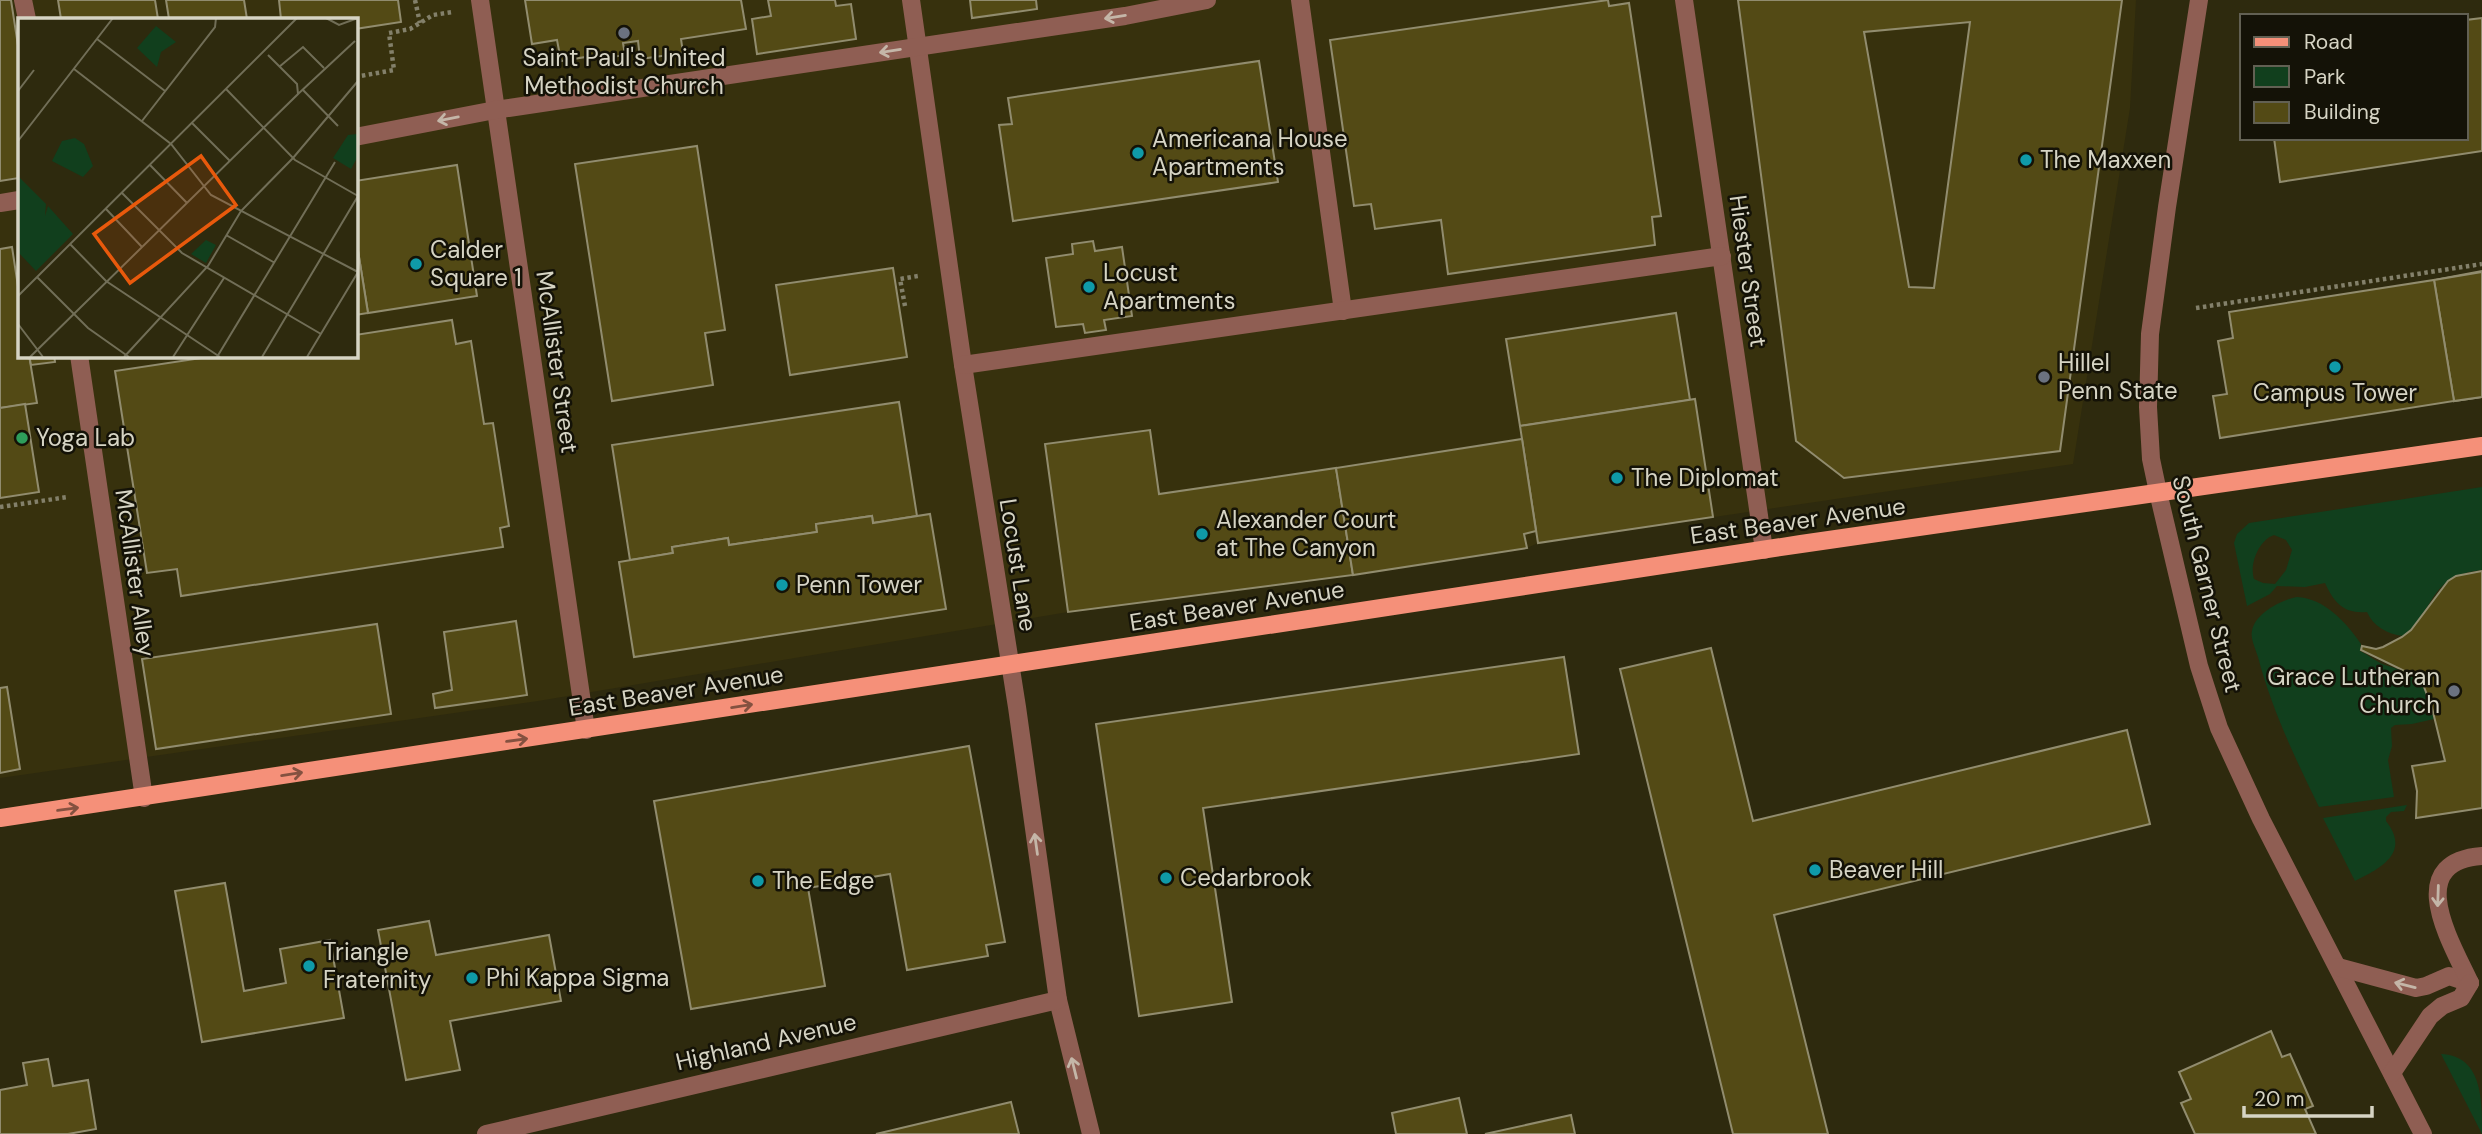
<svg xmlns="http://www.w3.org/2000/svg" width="2482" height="1134" viewBox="0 0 2482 1134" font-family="'DM Sans',sans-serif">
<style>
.built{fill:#37310d;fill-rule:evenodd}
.green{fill:#113f1d;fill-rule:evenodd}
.building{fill:#534a15;stroke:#918c6e;stroke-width:2;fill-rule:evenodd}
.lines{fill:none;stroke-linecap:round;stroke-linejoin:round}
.path{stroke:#83806a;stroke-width:4.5;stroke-dasharray:3.5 3.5;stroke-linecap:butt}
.minor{stroke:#8f5e53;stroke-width:18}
.major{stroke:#f59079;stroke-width:18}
.oneway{stroke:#c4b6a8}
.oneway2{stroke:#845140}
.worship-dot{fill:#6b7280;stroke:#141207;stroke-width:2.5}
.culture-dot{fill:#0f9aa8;stroke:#141207;stroke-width:2.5}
.leisure-dot{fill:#2e9e5b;stroke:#141207;stroke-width:2.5}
.labels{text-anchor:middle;stroke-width:5;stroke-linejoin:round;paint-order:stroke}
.poi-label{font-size:24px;fill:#d6d4c4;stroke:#141207;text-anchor:start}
.street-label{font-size:24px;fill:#d6d4c4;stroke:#141207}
.inset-road{fill:none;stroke:#716e57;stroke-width:2}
.view{fill:#e8590c;fill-opacity:0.15;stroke:#e8590c;stroke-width:3.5}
.inset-edge{fill:none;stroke:#d6d4c4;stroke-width:3.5}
</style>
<rect width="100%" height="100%" fill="#2e2a0e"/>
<path class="built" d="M0,0H2136L2130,108L2073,464L1538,543L1527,548L1353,575L1068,612L538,701L0,778ZM19,19H355V355H19Z"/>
<g class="green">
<path d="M2482,487V570C2427,576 2438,608 2403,636C2387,634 2373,626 2367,612C2344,614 2334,603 2325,583L2305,587L2277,586L2270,594L2247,606L2234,543L2237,534L2249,523ZM2274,535L2286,540L2292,550L2286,570L2275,584L2263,583L2254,579C2249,564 2259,540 2274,535Z"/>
<path d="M2297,597C2324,598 2347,623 2361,644L2360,651C2369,655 2376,662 2385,665C2422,676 2424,682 2434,719L2412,724L2395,725L2391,728L2392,746L2388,760L2394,797L2319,807C2295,758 2272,710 2258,657C2256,650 2250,638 2252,631C2255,613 2281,600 2297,597Z"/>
<path d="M2407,805L2404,811L2391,812L2386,817V821C2411,853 2381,868 2355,881L2323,818Z"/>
<path d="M2441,1054C2482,1056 2482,1098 2482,1134Z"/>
</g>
<g class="building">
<polygon points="0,0 11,0 19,52 19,178 0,181"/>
<polygon points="58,0 155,0 158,19 61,19"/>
<polygon points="166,0 244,0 247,19 169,19"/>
<polygon points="279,0 398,0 401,22 355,29 355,19 281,19"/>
<polygon points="525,0 741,0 746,29 681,39 683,53 640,59 638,41 623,43 625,55 599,59 598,55 561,61 557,40 532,44"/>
<polygon points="768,0 835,0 836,6 851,4 856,39 757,54 752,19 771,16"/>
<polygon points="970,0 1036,0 1037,9 972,18"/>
<polygon points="1608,0 1609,6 1629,3 1661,216 1652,217 1655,245 1448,274 1441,220 1375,229 1371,204 1354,206 1330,40"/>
<path d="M1738,0H2122L2060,451L1844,478L1796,441ZM1970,22L1934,288L1909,287L1864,32Z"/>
<polygon points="2482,18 2482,151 2280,182 2274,138 2466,138 2466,20"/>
<polygon points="1259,61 1278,182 1013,221 999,125 1012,124 1008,98"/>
<polygon points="697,146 725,330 705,333 713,385 612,401 575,164"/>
<polygon points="457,165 477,296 368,313 355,232 355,181"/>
<polygon points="355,232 368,313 355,315"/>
<polygon points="1093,241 1095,251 1122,247 1132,316 1104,320 1106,330 1085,333 1083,324 1056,327 1046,258 1073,254 1072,244"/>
<polygon points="12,247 19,293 19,355 29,355 37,403 0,408 0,249"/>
<polygon points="893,268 907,357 790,375 776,285"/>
<polygon points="2482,271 2482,397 2454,401 2434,280"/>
<polygon points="2482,272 2482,397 2454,401 2434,280"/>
<polygon points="2434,280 2454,401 2220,438 2213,396 2227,394 2218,341 2233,338 2229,312"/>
<polygon points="1676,313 1690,400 1520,426 1506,339"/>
<polygon points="452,320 456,344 471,341 484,424 493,423 509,526 500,528 503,547 181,596 177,569 147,573 115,371 221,355 355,355 355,335"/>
<polygon points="29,355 54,355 55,362 31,365"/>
<polygon points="1695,399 1713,517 1538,543 1520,426"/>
<polygon points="899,402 917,516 873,523 872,516 816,524 817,532 729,545 728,538 672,547 673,553 630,560 612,445"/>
<polygon points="25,404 39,492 0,498 0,408"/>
<polygon points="1150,430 1159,494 1336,468 1353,575 1068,612 1045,444"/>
<polygon points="1522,439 1536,531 1524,534 1527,548 1353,575 1336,468"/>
<polygon points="930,514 946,609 634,657 619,562 673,553 672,547 728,538 729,545 817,532 816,524 872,516 873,523"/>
<polygon points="2482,571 2482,808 2416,818 2417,791 2412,766 2445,761 2432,708 2424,687 2415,676 2361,650 2362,646 2376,649 2383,647 2402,637 2411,630 2448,581 2456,576"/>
<polygon points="516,621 527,695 435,708 433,694 452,690 444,632"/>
<polygon points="377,624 391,714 156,749 142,659"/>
<polygon points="1711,648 1753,821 2127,730 2150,824 1774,915 1828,1134 1733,1134 1620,669"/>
<polygon points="1564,657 1579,754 1203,808 1232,1002 1139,1016 1096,724"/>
<polygon points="7,687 20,769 0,773 0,688"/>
<polygon points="969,746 1005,942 986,945 988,956 907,970 890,874 808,888 825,986 691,1009 654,801"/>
<polygon points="225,883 244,991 286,983 280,949 330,940 344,1018 202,1042 175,891"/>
<polygon points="429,921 436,955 549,935 561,1001 450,1021 460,1070 406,1080 378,930"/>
<polygon points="2271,1031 2282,1057 2290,1054 2313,1106 2305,1109 2316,1134 2195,1134 2181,1103 2191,1099 2179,1072"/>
<polygon points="48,1059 53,1086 88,1080 96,1129 68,1134 0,1134 0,1090 27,1085 23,1063"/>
<polygon points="1459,1098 1467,1134 1396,1134 1392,1113"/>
<polygon points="1011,1102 1019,1134 876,1134"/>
<polygon points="1571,1115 1575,1134 1485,1134"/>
</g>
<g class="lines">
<g class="path">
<polyline points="415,0 420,23"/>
<polyline points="355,77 394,70 389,33 410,29 433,15 453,12"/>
<polyline points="905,306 900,279 918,276"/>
<polyline points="2196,308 2482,264"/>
<polyline points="0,507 68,497"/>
</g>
<g class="minor">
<polyline points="23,0 27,19"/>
<polyline points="480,0 586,730"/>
<polyline points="911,0 963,365 1017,707 1058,1000 1091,1134"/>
<polyline points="1300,0 1343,311"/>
<polyline points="1684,0 1764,550"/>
<polyline points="2199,0 2167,207 2150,334 2148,407 2151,459 2158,492 2199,666 2219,728 2261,819 2423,1134"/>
<polyline points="355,137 495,110 1125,16 1207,0"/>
<polyline points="0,203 19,200"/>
<polyline points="79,355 144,798"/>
<polyline points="963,365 1722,256"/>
<polyline points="2338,967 2416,988 2426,986 2449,976 2470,983"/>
<path d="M2470,983C2451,942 2402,862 2482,856"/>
<polyline points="2392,1073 2430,1016 2442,1006 2461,998 2470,983"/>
<polyline points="486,1134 1058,1000"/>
</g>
<polyline class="major" points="0,818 1801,544 2482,446"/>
</g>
<defs><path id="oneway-shaft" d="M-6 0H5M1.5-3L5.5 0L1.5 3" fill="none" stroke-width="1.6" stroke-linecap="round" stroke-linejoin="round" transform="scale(1.75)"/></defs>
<g class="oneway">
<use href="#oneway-shaft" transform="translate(1115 17) rotate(171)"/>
<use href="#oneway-shaft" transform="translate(890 51) rotate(171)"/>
<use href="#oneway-shaft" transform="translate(448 119) rotate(169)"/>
<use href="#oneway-shaft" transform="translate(1036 844) rotate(-98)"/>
<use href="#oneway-shaft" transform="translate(2438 896) rotate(92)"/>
<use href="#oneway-shaft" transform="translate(2405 985) rotate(-166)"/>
<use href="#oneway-shaft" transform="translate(1074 1068) rotate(-104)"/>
</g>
<g class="oneway2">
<use href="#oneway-shaft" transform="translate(742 706) rotate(-9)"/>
<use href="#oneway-shaft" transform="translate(517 740) rotate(-8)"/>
<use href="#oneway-shaft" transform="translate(292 774) rotate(-9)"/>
<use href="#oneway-shaft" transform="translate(68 809) rotate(-8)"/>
</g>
<g class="worship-dot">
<circle cx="624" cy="33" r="7"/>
<circle cx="2044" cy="377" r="7"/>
<circle cx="2454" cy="691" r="7"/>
</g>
<g class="culture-dot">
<circle cx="1138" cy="153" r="7"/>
<circle cx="2026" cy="160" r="7"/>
<circle cx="416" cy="264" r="7"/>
<circle cx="1089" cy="287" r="7"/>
<circle cx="2335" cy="367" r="7"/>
<circle cx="1617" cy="478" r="7"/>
<circle cx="1202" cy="534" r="7"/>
<circle cx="782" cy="585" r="7"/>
<circle cx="1815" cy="870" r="7"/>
<circle cx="1166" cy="878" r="7"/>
<circle cx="758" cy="881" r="7"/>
<circle cx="309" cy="966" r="7"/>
<circle cx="472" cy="978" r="7"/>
</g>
<circle class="leisure-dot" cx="22" cy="438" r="7"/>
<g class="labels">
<g class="poi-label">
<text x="624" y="66" text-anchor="middle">Saint Paul's United<tspan x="624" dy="28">Methodist Church</tspan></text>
<text x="1152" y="147">Americana House<tspan x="1152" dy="28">Apartments</tspan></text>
<text x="2040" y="168">The Maxxen</text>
<text x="430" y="258">Calder<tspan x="430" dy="28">Square 1</tspan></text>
<text x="1103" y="281">Locust<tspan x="1103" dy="28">Apartments</tspan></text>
<text x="2058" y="371">Hillel<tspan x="2058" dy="28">Penn State</tspan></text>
<text x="2335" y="401" text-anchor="middle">Campus Tower</text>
<text x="36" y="446">Yoga Lab</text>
<text x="1631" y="486">The Diplomat</text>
<text x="1216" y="528">Alexander Court<tspan x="1216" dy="28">at The Canyon</tspan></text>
<text x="796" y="593">Penn Tower</text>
<text x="2440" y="685" text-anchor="end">Grace Lutheran<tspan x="2440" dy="28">Church</tspan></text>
<text x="1829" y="878">Beaver Hill</text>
<text x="1180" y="886">Cedarbrook</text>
<text x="772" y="889">The Edge</text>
<text x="323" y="960">Triangle<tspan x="323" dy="28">Fraternity</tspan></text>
<text x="486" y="986">Phi Kappa Sigma</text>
</g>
<g class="street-label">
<text transform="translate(1748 271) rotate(82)" y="8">Hiester Street</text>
<text transform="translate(557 362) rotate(82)" y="8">McAllister Street</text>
<text transform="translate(1798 521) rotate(-8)" y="8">East Beaver Avenue</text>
<text transform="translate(1018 565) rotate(81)" y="8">Locust Lane</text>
<text transform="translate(135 573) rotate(82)" y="8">McAllister Alley</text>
<text transform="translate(2207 584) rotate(76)" y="8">South Garner Street</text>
<text transform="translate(1237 606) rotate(-9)" y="8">East Beaver Avenue</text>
<text transform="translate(676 691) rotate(-9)" y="8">East Beaver Avenue</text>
<text transform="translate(766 1042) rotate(-13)" y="8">Highland Avenue</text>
</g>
</g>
<g transform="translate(18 18)">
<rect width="340" height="340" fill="#2e2a0e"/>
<path d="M138,8L158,24L143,34L139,49L119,30ZM339,116V140L333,151L315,140L330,117ZM57,120L66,126L75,148L65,159L34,143L44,123ZM0,158L28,186L27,198L30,188L55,216L18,253L0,234ZM188,222L198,227L188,245L173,236Z" fill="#113f1d"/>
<path class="inset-road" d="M308,0L321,7L340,0M79,21L147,73M261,49L285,29L306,50M56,51L153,126L193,177L340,254M208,71L277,142L340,178M285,72L320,108M0,73L16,52M280,76L337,23M124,103L197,9L198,0M174,105L212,143M0,123L95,0M132,147L169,185M104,175L164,235L303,316M88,191L124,229M208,217L257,245M52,226L88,263L202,339M19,259L70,310L111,339M0,278L279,0M0,306L25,339M12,339L280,76L279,66L250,37M106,339L190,248L223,193L275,140L340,63M155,339L206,260M199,339L317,144M244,339L340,178M289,339L340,254"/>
<path class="view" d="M183,138L218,187L112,265L76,216Z"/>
<rect width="340" height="340" class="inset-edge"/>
</g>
<rect x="2240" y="14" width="228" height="126" fill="#141207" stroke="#626053" stroke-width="2"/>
<rect x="2254" y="37" width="35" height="10" fill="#f59079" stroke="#626053" stroke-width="2"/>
<text x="2304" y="49" font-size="21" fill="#d6d4c4">Road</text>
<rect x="2254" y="66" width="35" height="21" fill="#113f1d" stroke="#626053" stroke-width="2"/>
<text x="2304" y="84" font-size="21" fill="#d6d4c4">Park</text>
<rect x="2254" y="102" width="35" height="21" fill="#534a15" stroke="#626053" stroke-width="2"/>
<text x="2304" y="119" font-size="21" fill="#d6d4c4">Building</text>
<path d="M2244 1106v10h128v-10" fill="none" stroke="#d6d4c4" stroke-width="3.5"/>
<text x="2254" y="1106" font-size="21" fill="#d6d4c4" stroke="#141207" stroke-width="5" paint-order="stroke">20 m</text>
</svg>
